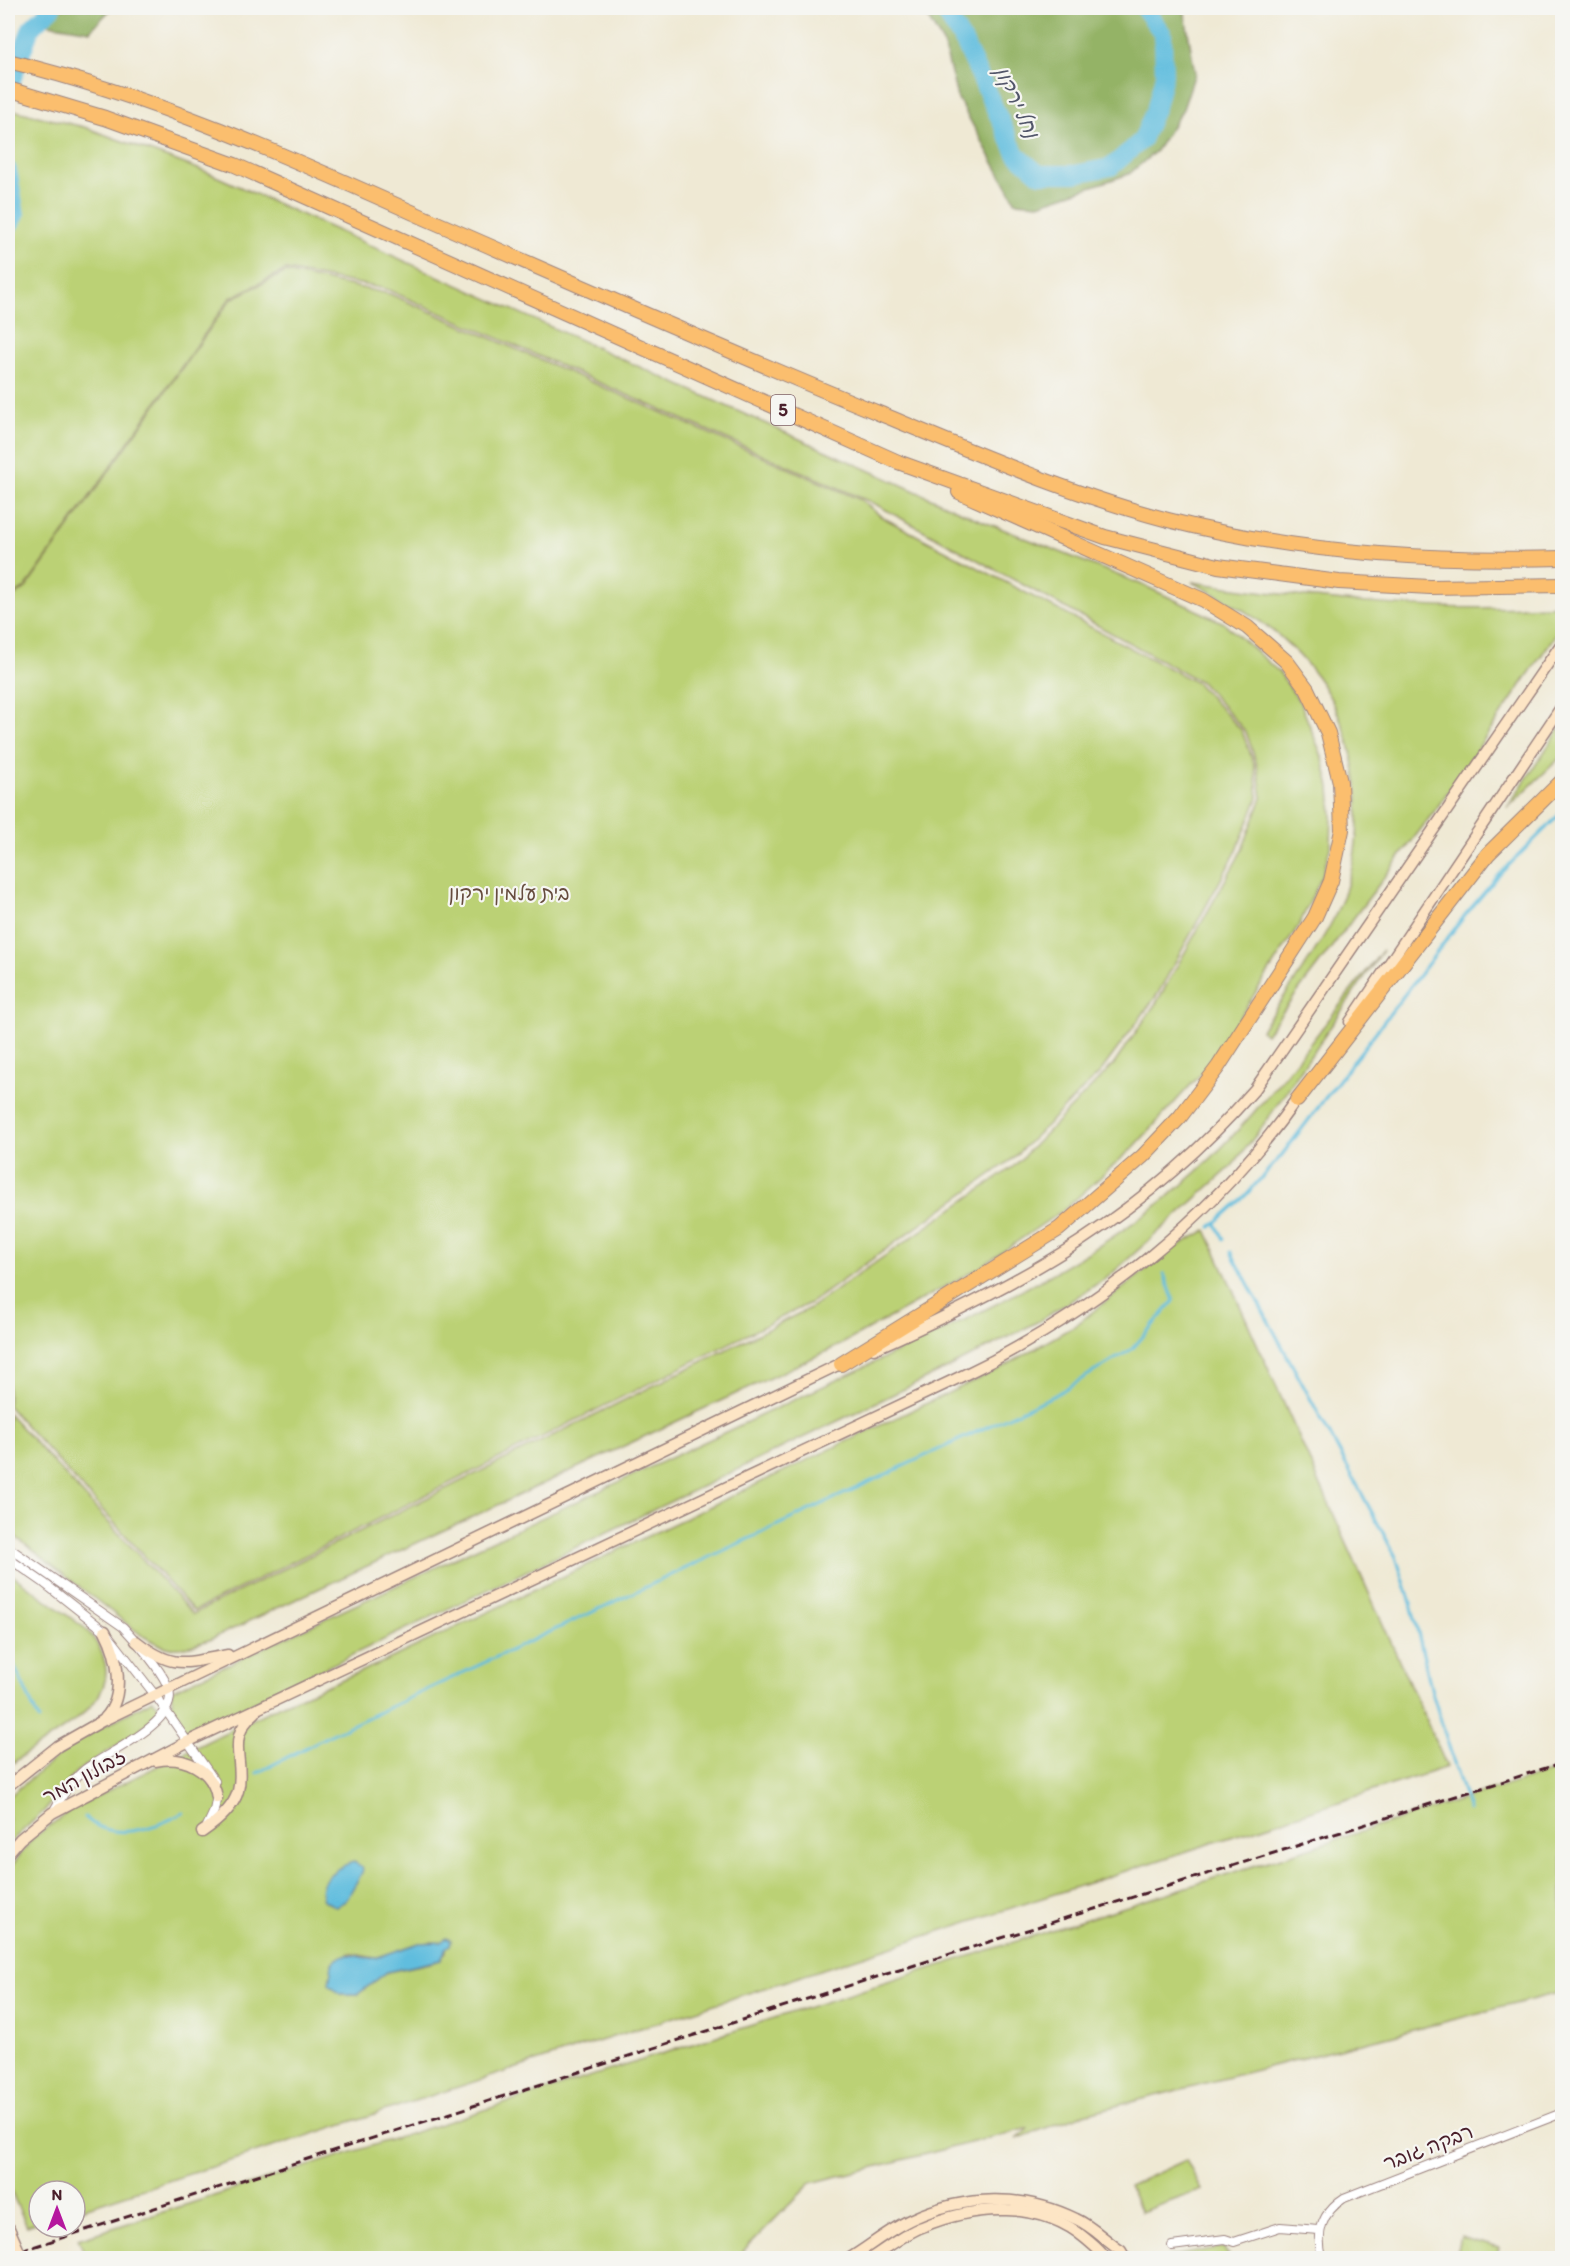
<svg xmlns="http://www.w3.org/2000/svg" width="1570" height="2266" viewBox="0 0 1570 2266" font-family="Itim,'Playpen Sans Hebrew',sans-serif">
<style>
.green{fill:#bbd175;stroke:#827850;stroke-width:1.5;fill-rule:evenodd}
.forest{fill:#94b366;stroke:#6f6948;stroke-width:1.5}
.water{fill:#60bdde;stroke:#556e84;stroke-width:1.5}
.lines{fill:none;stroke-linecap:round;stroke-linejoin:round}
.stream{stroke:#60bdde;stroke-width:3}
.river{stroke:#60bdde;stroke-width:18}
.street-casing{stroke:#9c8480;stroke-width:10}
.secondary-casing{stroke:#9c8480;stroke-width:13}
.highway-casing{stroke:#9c8480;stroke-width:16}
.street{stroke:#fff;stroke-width:8}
.secondary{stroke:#fde5c5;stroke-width:10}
.highway{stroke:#fbbe6e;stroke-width:14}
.rail{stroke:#4a1f2b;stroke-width:3;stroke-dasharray:9 4.5;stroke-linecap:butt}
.secondary-bridge-casing{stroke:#9c8480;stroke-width:13;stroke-linecap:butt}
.secondary-bridge{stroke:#fde5c5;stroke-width:10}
.labels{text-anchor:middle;stroke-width:4.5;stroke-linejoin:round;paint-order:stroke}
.shield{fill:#f6f6f2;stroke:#7e6067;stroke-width:1.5}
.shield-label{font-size:18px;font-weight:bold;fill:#4a1f2b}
.park-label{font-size:20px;fill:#664c3e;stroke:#f6f6f2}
.street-label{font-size:20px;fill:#4a1f2b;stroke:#f6f6f2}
.water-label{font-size:21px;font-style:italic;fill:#52566a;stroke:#f6f6f2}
</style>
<rect width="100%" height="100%" fill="#f6f6f2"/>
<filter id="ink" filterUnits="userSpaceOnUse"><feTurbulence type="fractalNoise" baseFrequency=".0167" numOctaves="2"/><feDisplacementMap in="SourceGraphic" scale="12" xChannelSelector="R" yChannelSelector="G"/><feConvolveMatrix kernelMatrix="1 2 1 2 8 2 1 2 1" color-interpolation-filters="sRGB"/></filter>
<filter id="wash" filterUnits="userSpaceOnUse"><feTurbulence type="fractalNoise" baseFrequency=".008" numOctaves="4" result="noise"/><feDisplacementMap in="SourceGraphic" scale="24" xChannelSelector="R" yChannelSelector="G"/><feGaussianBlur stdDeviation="1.35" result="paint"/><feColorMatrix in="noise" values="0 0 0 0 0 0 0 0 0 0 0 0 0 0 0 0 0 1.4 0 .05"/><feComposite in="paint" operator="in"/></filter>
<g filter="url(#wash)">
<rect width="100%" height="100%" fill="#efe9d4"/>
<g class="green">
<path d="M8,109L84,127L209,173L975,518L1145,586L1224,623L1279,672L1301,704L1323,759L1330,787L1332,815L1331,845L1321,878L1299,925L1209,1065L1134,1147L1066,1208L979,1268L838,1346L209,1640C176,1651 170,1653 140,1634L8,1531V1413L193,1614L810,1308L1014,1166L1114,1064L1158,1000L1241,852L1262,798L1257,765L1246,732L1201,682L875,504L386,289L286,270L230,298L25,588L8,599Z"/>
<polygon points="286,272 390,294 861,500 882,517 1197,683 1242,731 1255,766 1258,798 1236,852 1157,995 1099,1074 1011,1160 812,1302 194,1611 8,1406 8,601 26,588 231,299"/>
<path d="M1192,582C1316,600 1436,614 1562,605V625L1496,722L1436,809L1266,1034L1261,1030C1285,994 1313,958 1333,920C1375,837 1365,725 1300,656C1270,623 1231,602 1192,582Z"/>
<polygon points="1562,725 1562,756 1507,808"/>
<path d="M1383,950L1262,1127L1232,1166L1108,1277L1041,1320L952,1366L188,1734L171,1709L173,1690L946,1329C1045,1281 1149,1225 1225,1144C1282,1084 1331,1015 1383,950Z"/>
<path d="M1206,1230L1447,1767L75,2211V2191H39V2222L27,2226L8,2185V1871L33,1838L75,1807L283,1704L381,1663L1005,1366L1076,1325L1171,1250ZM428,1942L441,1943L446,1948V1952L435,1962L387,1972L358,1994H340L349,1953L375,1958Z"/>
<path d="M8,1572L86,1629C148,1699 51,1730 8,1767Z"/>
<polygon points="153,1700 161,1708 139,1731 76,1772 44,1811 8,1844 8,1797 81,1738"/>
<polygon points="1562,1768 1562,1992 1084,2114 1016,2139 1029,2128 811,2183 736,2258 87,2258 78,2239"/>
<polygon points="1186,2160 1202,2190 1141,2212 1129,2186"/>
<polygon points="1460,2237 1499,2248 1496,2258 1455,2258"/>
<polygon points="1223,2247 1230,2258 1167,2257"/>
</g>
<g class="forest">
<polygon points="40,8 112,8 90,31 30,21"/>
<polygon points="922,8 1184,8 1195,73 1183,109 1156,151 1129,174 1039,204 1016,202 957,97 944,45"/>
</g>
<g class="water">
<path d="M354,1862L362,1867L363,1871L346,1900L336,1907L323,1900C315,1880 338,1866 354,1862Z"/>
<path d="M446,1938L451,1940L450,1945L446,1948L441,1960L387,1972L358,1994H340L329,1984L332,1964C347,1946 357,1960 375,1958L419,1943L441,1942Z"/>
</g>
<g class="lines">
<g class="stream">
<polyline points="1216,1224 1224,1239"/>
<polyline points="1211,1227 1244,1197 1281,1156 1466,914 1500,874 1562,812"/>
<polyline points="1231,1252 1396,1557 1411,1603 1432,1692 1469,1811"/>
<polyline points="8,1652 39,1720"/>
<polyline points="257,1773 326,1737 1055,1395 1132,1349 1174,1301 1164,1274"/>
<path d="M85,1817C111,1843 154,1829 183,1813"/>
</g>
<g class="river">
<polyline points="942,8 964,42 1016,154 1039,174 1075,174 1111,167 1142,140 1156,107 1164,75 1163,34 1144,8"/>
<polyline points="8,91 31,28 52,8"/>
<polyline points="8,170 16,215 8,227"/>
</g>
</g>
</g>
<g filter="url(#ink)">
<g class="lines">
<defs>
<g id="street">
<path d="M8,1547L123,1627C136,1641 163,1671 169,1690C179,1724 103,1754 83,1771C70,1782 61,1798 53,1812"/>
<polyline points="8,1558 44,1583 105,1631 155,1695 215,1781"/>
<polyline points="207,1826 214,1811 217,1795"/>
<polyline points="1172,2246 1225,2239 1234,2242 1280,2227 1319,2230"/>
<path d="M1322,2258C1316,2233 1321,2213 1344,2198L1562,2113"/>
</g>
<g id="secondary">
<polyline points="1350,1022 1562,706"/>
<path d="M874,1349C1026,1282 1145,1215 1255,1089L1562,643"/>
<path d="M105,1631C118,1656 126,1696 105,1718"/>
<path d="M136,1641C173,1670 184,1663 228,1655"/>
<path d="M156,1761C182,1755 213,1768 217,1798"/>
<polyline points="8,1786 58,1746 102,1721 846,1361"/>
<path d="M202,1832C217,1822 233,1809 238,1791C246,1760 224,1739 255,1713"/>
<path d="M8,1853L20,1839L52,1813L187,1742L958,1378C1091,1315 1216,1217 1300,1094"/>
<path d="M850,2258C870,2246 890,2229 912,2219C964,2195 1024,2193 1076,2219C1092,2226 1106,2241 1121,2251L1125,2258"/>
<path d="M871,2258C887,2248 904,2234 922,2227C974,2205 1041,2200 1086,2239C1093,2245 1101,2251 1105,2258"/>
</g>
<g id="highway">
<path d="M8,61C153,96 289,157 425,218C577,284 728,352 881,414C976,453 1069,494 1168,520C1297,553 1430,562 1562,558"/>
<polyline points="8,89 105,118 235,165 898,462 1105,537 1218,566 1339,582 1430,587 1562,585"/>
<polyline points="1297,1100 1488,854 1562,781"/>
<polyline points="841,1364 1059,1229 1143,1156 1180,1117 1218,1067 1315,917 1331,881 1342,830 1340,782 1328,733 1307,689 1287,662 1247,627 1203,600 959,492"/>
</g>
</defs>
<use href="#street" class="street-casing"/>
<use href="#secondary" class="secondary-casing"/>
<use href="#highway" class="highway-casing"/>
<use href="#street" class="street"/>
<use href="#secondary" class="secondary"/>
<use href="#highway" class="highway"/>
<polyline class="rail" points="8,2255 832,1991 1562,1763"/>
<defs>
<polyline id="secondary-bridge" points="8,2226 22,2258"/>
</defs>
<use href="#secondary-bridge" class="secondary-bridge-casing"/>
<use href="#secondary-bridge" class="secondary-bridge"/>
</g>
</g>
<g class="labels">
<rect class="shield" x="771" y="395" width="24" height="30" rx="4.5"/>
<g class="shield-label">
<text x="783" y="416">5</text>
</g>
<g class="park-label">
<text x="509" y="900">בית עלמין ירקון</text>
</g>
<g class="street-label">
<text transform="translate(84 1776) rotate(-29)" y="7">זבולון המר</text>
<text transform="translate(1428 2147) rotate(-21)" y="7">רבקה גובר</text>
</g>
<g class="water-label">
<text transform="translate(1017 102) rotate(65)" y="7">נחל ירקון</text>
</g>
</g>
<rect width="1570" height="2266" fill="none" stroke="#f6f6f2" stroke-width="30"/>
<g transform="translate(57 2209)"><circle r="28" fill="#f6f6f2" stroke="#b1a0a2" stroke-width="1.5"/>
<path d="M0-4.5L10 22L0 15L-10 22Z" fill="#b5179e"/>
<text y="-9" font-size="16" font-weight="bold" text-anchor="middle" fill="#4a1f2b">N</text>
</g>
</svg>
